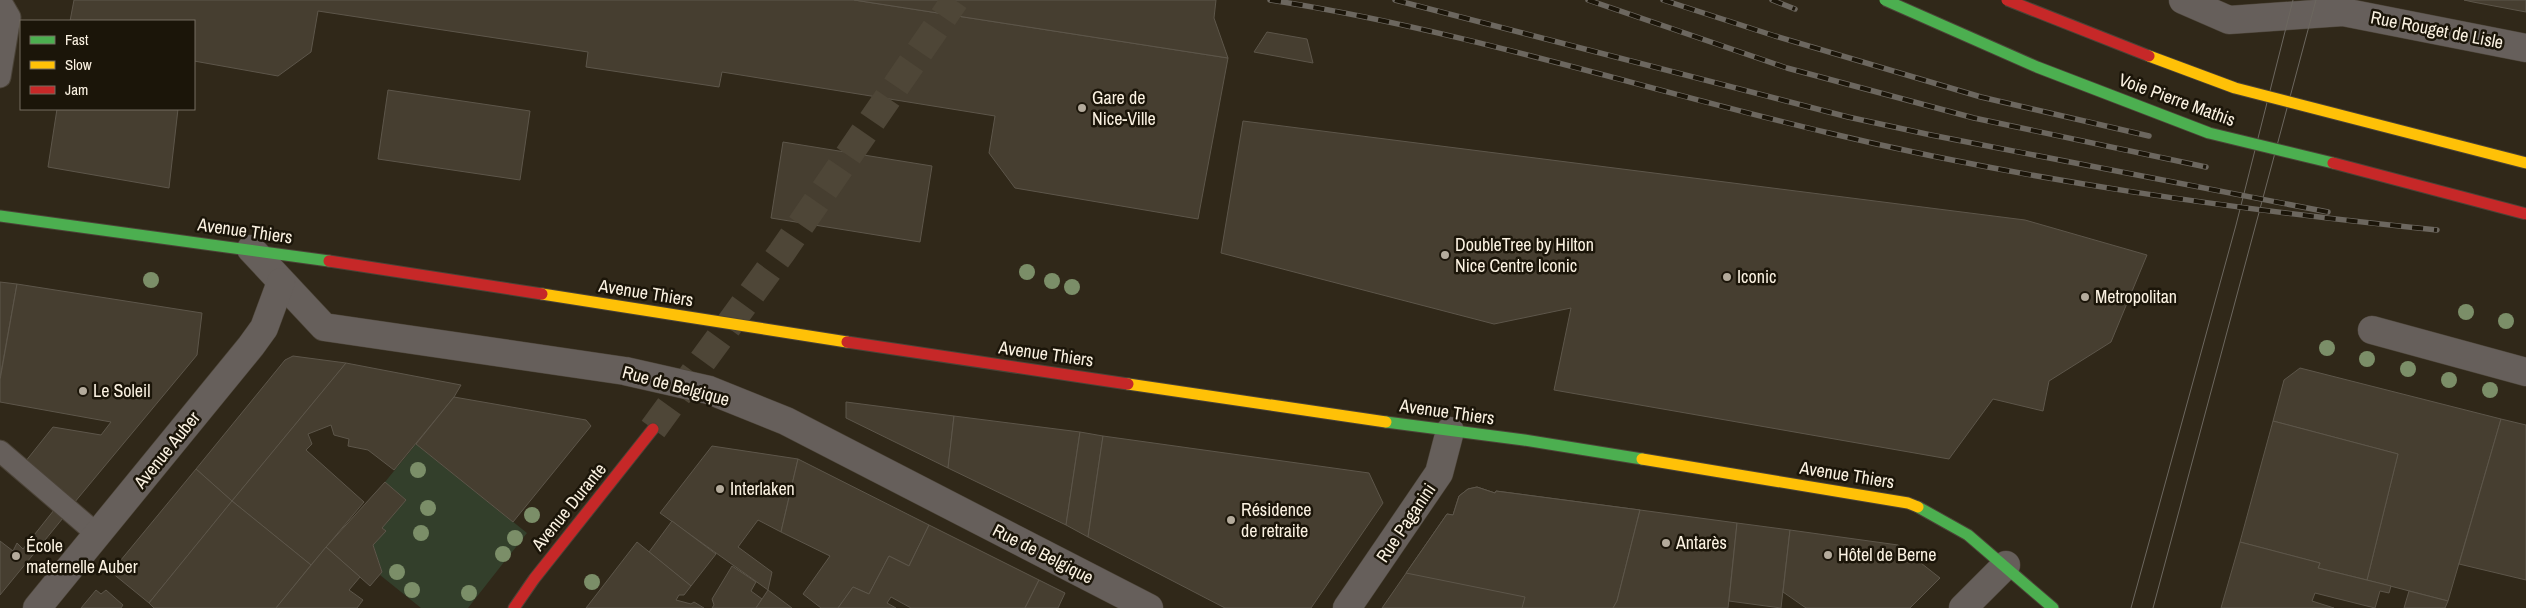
<svg xmlns="http://www.w3.org/2000/svg" width="2526" height="608" viewBox="0 0 2526 608" font-family="'Archivo Narrow',sans-serif">
<style>
.green{fill:#333f2b}
.building{fill:#463e30;stroke:#5d564a}
.lines{fill:none;stroke-linecap:round;stroke-linejoin:round}
.secondary-tunnel{stroke:#4e4637;stroke-width:28;stroke-dasharray:28 14;stroke-linecap:butt}
.lane-casing{stroke:#4b4337;stroke-width:23}
.street-casing{stroke:#4b4337;stroke-width:29}
.fast-casing{stroke:#4b4337;stroke-width:13}
.slow-casing{stroke:#4b4337;stroke-width:13}
.jam-casing{stroke:#4b4337;stroke-width:13}
.lane{stroke:#665f5b;stroke-width:21}
.street{stroke:#665f5b;stroke-width:28}
.fast{stroke:#4caf50;stroke-width:11}
.slow{stroke:#ffc107;stroke-width:11}
.jam{stroke:#c62828;stroke-width:11}
.tram{stroke:#6c675f;stroke-width:1}
.rail-casing{stroke:#6c675f;stroke-width:5.5}
.rail{stroke:#1b1509;stroke-width:4;stroke-dasharray:11;stroke-linecap:butt}
.fast-bridge-casing{stroke:#4b4337;stroke-width:13;stroke-linecap:butt}
.slow-bridge-casing{stroke:#4b4337;stroke-width:13;stroke-linecap:butt}
.jam-bridge-casing{stroke:#4b4337;stroke-width:13;stroke-linecap:butt}
.fast-bridge{stroke:#4caf50;stroke-width:11}
.slow-bridge{stroke:#ffc107;stroke-width:11}
.jam-bridge{stroke:#c62828;stroke-width:11}
.tree{fill:#7b8e68}
.poi-dot{fill:#b4ab9c;stroke:#1b1509;stroke-width:2}
.labels{text-anchor:middle;stroke-width:5;stroke-linejoin:round;paint-order:stroke}
.street-label{font-size:18px;fill:#fbf2e2;stroke:#1b1509}
.poi-label{font-size:18px;fill:#fbf2e2;stroke:#1b1509;text-anchor:start}
</style>
<rect width="100%" height="100%" fill="#302819"/>
<polygon class="green" points="416,444 527,533 468,608 421,608 380,575 382,572 373,545 385,531 382,528 406,500 385,482"/>
<g class="building">
<polygon points="74,0 854,0 1228,58 1198,219 1015,188 989,153 995,116 722,72 719,87 613,71 586,67 588,52 318,11 311,52 278,76 194,61 194,21 70,21"/>
<polygon points="854,0 1216,0 1214,18 1228,58"/>
<polygon points="2464,0 2526,0 2526,12 2473,2"/>
<polygon points="1267,32 1307,39 1313,63 1254,52"/>
<polygon points="388,90 530,111 520,180 378,159"/>
<polygon points="57,109 178,109 169,188 48,167"/>
<polygon points="1243,121 2025,220 2147,255 2111,342 2049,381 2043,411 1993,399 1949,459 1554,390 1571,308 1494,324 1221,253"/>
<polygon points="783,142 932,166 920,242 771,218"/>
<polygon points="0,282 17,284 0,378"/>
<polygon points="17,284 202,313 197,355 74,503 25,462 53,427 101,435 111,422 0,402 0,380"/>
<polygon points="293,356 346,363 232,501 196,469 285,360"/>
<polygon points="346,363 461,385 454,397 394,470 368,450 348,446 349,439 334,435 331,425 308,434 312,444 306,450 364,502 311,565 232,501"/>
<polygon points="2300,368 2501,419 2448,601 2367,580 2398,454 2273,421 2284,380"/>
<polygon points="454,397 586,420 591,426 513,522 416,444"/>
<polygon points="846,402 954,416 948,468 846,418"/>
<polygon points="954,416 1080,432 1066,525 948,468"/>
<polygon points="2501,419 2526,425 2526,580 2459,564"/>
<polygon points="2273,421 2398,454 2367,580 2318,568 2320,563 2240,542"/>
<polygon points="1080,432 1103,436 1088,537 1066,525"/>
<polygon points="1103,436 1369,473 1383,503 1311,608 1225,608 1088,537"/>
<polygon points="712,446 798,459 781,532 758,520 738,547 772,572 768,590 660,513"/>
<polygon points="798,459 929,525 909,566 889,556 869,594 853,587 838,608 821,608 803,594 830,556 781,532"/>
<polygon points="196,469 232,501 149,603 111,572"/>
<polygon points="385,482 406,500 382,528 386,531 373,545 382,572 370,586 326,547"/>
<polygon points="1477,487 1495,493 1496,491 1640,510 1617,601 1613,608 1382,608 1447,514 1453,515 1459,496 1468,489"/>
<polygon points="1477,487 1495,493 1496,491 1640,510 1617,601 1613,608 1522,608 1525,597 1406,573 1447,514 1453,515 1459,496 1468,489"/>
<polygon points="232,501 311,565 276,608 154,608 149,603"/>
<polygon points="54,510 63,518 0,595 0,541 13,551 17,543 23,549"/>
<polygon points="1640,510 1737,523 1728,608 1613,608 1617,601"/>
<polygon points="672,521 716,554 691,586 649,552"/>
<polygon points="1737,523 1790,530 1781,608 1729,601"/>
<polygon points="929,525 1039,580 1025,608 911,608 891,597 887,603 896,608 838,608 853,587 869,594 889,556 909,566"/>
<polygon points="1790,530 1898,545 1940,578 1910,608 1806,608 1783,592"/>
<polygon points="637,542 691,586 684,595 679,595 676,600 691,604 694,602 704,608 586,608"/>
<polygon points="2240,542 2320,563 2318,568 2391,586 2389,593 2380,591 2375,608 2315,593 2312,601 2334,608 2221,608"/>
<polygon points="326,547 360,577 349,590 363,600 357,608 276,608"/>
<polygon points="732,566 756,582 751,591 762,599 756,608 712,608 714,605 712,599"/>
<polygon points="1039,580 1065,593 1058,608 1025,608"/>
<polygon points="96,590 101,594 106,590 123,605 121,608 81,608"/>
<polygon points="768,590 792,608 756,608"/>
<polygon points="2409,591 2448,601 2445,608 2404,608"/>
</g>
<g class="lines">
<polyline class="secondary-tunnel" points="653,429 782,252 955,0"/>
<defs>
<g id="lane">
<polyline points="0,77 10,17 0,0"/>
<polyline points="0,451 98,535"/>
</g>
<g id="street">
<polyline points="2183,0 2229,20 2343,12 2526,48"/>
<polyline points="251,249 324,327 625,371 709,390 786,421 1149,608"/>
<polyline points="2372,330 2526,372"/>
<polyline points="37,608 251,346 264,328 281,282"/>
<polyline points="1347,608 1439,473 1450,431"/>
<polyline points="1963,608 2006,565"/>
</g>
<g id="fast">
<polyline points="0,216 329,261"/>
<polyline points="1386,422 1524,440 1642,459"/>
<polyline points="1918,507 1968,535 2053,608"/>
</g>
<g id="slow">
<polyline points="542,294 847,342"/>
<polyline points="1128,384 1386,422"/>
<polyline points="1642,459 1908,503 1918,507"/>
</g>
<g id="jam">
<polyline points="329,261 542,294"/>
<polyline points="847,342 1128,384"/>
<polyline points="514,608 534,579 653,429"/>
</g>
</defs>
<use href="#lane" class="lane-casing"/>
<use href="#street" class="street-casing"/>
<use href="#fast" class="fast-casing"/>
<use href="#slow" class="slow-casing"/>
<use href="#jam" class="jam-casing"/>
<use href="#lane" class="lane"/>
<use href="#street" class="street"/>
<use href="#fast" class="fast"/>
<use href="#slow" class="slow"/>
<use href="#jam" class="jam"/>
<g class="tram">
<polyline points="2131,608 2236,225 2293,0"/>
<polyline points="2153,608 2316,0"/>
</g>
<defs>
<g id="rail">
<path d="M1270,0C1459,29 1642,89 1829,133C2029,181 2232,209 2437,230"/>
<polyline points="1395,0 1848,117 1931,135 2328,212"/>
<polyline points="1588,0 1787,68 1974,118 2206,167"/>
<polyline points="1663,0 1775,36 1981,97 2149,136"/>
<polyline points="1772,0 1795,9"/>
</g>
</defs>
<use href="#rail" class="rail-casing"/>
<use href="#rail" class="rail"/>
<defs>
<polyline id="fast-bridge" points="1885,0 2037,67 2209,133 2333,163"/>
<polyline id="slow-bridge" points="2149,56 2235,88 2526,163"/>
<g id="jam-bridge">
<polyline points="2007,0 2149,56"/>
<polyline points="2333,163 2526,214"/>
</g>
</defs>
<use href="#fast-bridge" class="fast-bridge-casing"/>
<use href="#slow-bridge" class="slow-bridge-casing"/>
<use href="#jam-bridge" class="jam-bridge-casing"/>
<use href="#fast-bridge" class="fast-bridge"/>
<use href="#slow-bridge" class="slow-bridge"/>
<use href="#jam-bridge" class="jam-bridge"/>
</g>
<g class="tree">
<circle cx="1027" cy="272" r="8"/>
<circle cx="151" cy="280" r="8"/>
<circle cx="1052" cy="281" r="8"/>
<circle cx="1072" cy="287" r="8"/>
<circle cx="2466" cy="312" r="8"/>
<circle cx="2506" cy="321" r="8"/>
<circle cx="2327" cy="348" r="8"/>
<circle cx="2367" cy="359" r="8"/>
<circle cx="2408" cy="369" r="8"/>
<circle cx="2449" cy="380" r="8"/>
<circle cx="2490" cy="390" r="8"/>
<circle cx="418" cy="470" r="8"/>
<circle cx="428" cy="508" r="8"/>
<circle cx="532" cy="515" r="8"/>
<circle cx="421" cy="533" r="8"/>
<circle cx="515" cy="538" r="8"/>
<circle cx="503" cy="554" r="8"/>
<circle cx="397" cy="572" r="8"/>
<circle cx="592" cy="582" r="8"/>
<circle cx="412" cy="590" r="8"/>
<circle cx="469" cy="593" r="8"/>
</g>
<g class="poi-dot">
<circle cx="1082" cy="108" r="5"/>
<circle cx="1445" cy="255" r="5"/>
<circle cx="1727" cy="277" r="5"/>
<circle cx="2085" cy="297" r="5"/>
<circle cx="83" cy="391" r="5"/>
<circle cx="720" cy="489" r="5"/>
<circle cx="1231" cy="520" r="5"/>
<circle cx="1666" cy="543" r="5"/>
<circle cx="1828" cy="555" r="5"/>
<circle cx="16" cy="556" r="5"/>
</g>
<g class="labels">
<g class="street-label">
<text transform="translate(2437 30) rotate(11)" y="6">Rue Rouget de Lisle</text>
<text transform="translate(2177 100) rotate(20)" y="6">Voie Pierre Mathis</text>
<text transform="translate(245 231) rotate(8)" y="6">Avenue Thiers</text>
<text transform="translate(646 293) rotate(9)" y="6">Avenue Thiers</text>
<text transform="translate(1046 354) rotate(8)" y="6">Avenue Thiers</text>
<text transform="translate(676 386) rotate(15)" y="6">Rue de Belgique</text>
<text transform="translate(1447 412) rotate(8)" y="6">Avenue Thiers</text>
<text transform="translate(167 450) rotate(-51)" y="6">Avenue Auber</text>
<text transform="translate(1847 475) rotate(9)" y="6">Avenue Thiers</text>
<text transform="translate(569 507) rotate(-51)" y="6">Avenue Durante</text>
<text transform="translate(1406 523) rotate(-56)" y="6">Rue Paganini</text>
<text transform="translate(1043 554) rotate(27)" y="6">Rue de Belgique</text>
</g>
<g class="poi-label">
<text x="1092" y="104">Gare de<tspan x="1092" dy="21">Nice-Ville</tspan></text>
<text x="1455" y="251">DoubleTree by Hilton<tspan x="1455" dy="21">Nice Centre Iconic</tspan></text>
<text x="1737" y="283">Iconic</text>
<text x="2095" y="303">Metropolitan</text>
<text x="93" y="397">Le Soleil</text>
<text x="730" y="495">Interlaken</text>
<text x="1241" y="516">Résidence<tspan x="1241" dy="21">de retraite</tspan></text>
<text x="1676" y="549">Antarès</text>
<text x="26" y="552">École<tspan x="26" dy="21">maternelle Auber</tspan></text>
<text x="1838" y="561">Hôtel de Berne</text>
</g>
</g>
<rect x="20" y="20" width="175" height="90" fill="#1b1509" stroke="#756d60"/>
<rect x="30" y="36" width="25" height="8" fill="#4caf50" stroke="#756d60"/>
<text x="65" y="45" font-size="15" fill="#fbf2e2">Fast</text>
<rect x="30" y="61" width="25" height="8" fill="#ffc107" stroke="#756d60"/>
<text x="65" y="70" font-size="15" fill="#fbf2e2">Slow</text>
<rect x="30" y="86" width="25" height="8" fill="#c62828" stroke="#756d60"/>
<text x="65" y="95" font-size="15" fill="#fbf2e2">Jam</text>
</svg>
